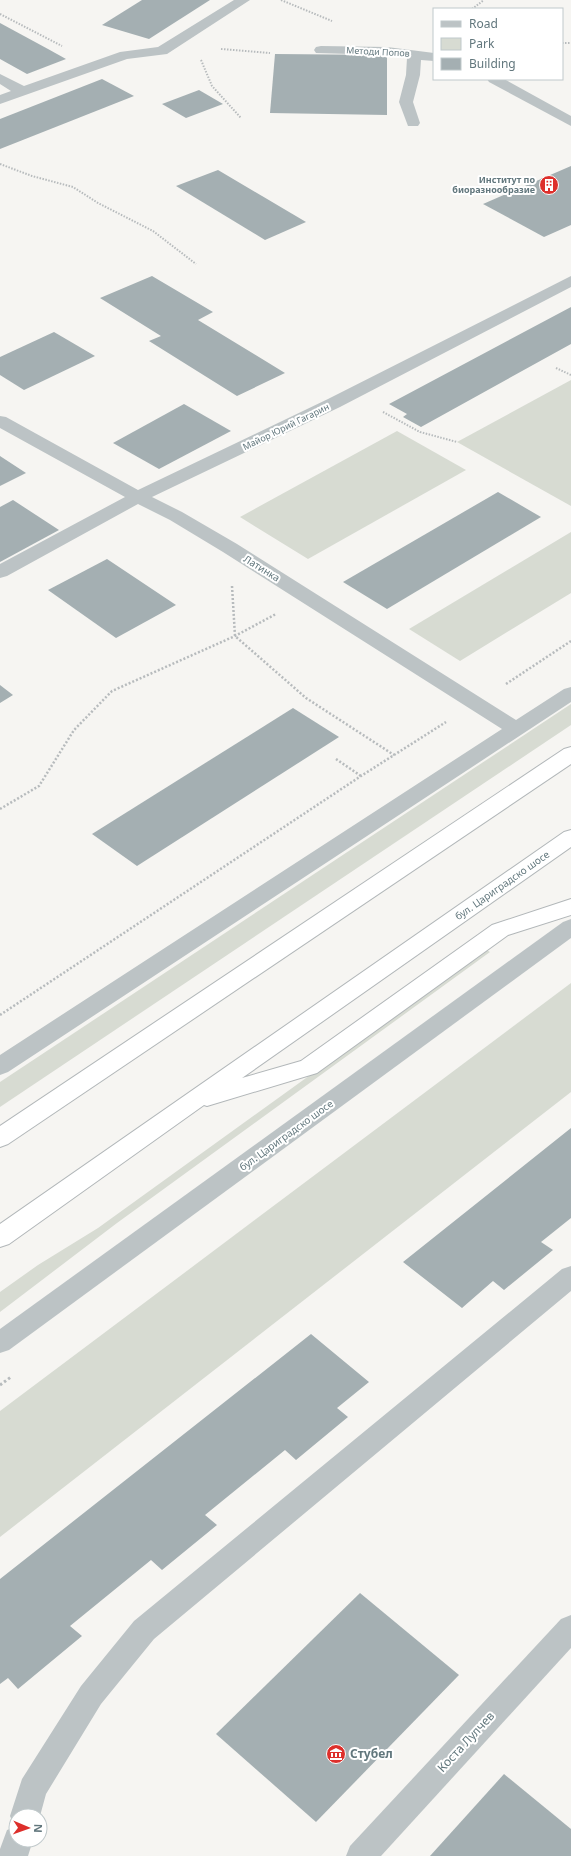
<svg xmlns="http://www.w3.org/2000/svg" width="571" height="1856" viewBox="0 0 571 1856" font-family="'Noto Sans',sans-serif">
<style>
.green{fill:#d7dbd2}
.building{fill:#a4afb2}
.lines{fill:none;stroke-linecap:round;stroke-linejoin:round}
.highway-casing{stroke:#b2b7b9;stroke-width:2}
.path-far2{stroke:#b7bbbd;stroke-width:2;stroke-dasharray:1.5 1.5;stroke-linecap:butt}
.path-far1{stroke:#b7bbbd;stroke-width:2.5;stroke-dasharray:2 2;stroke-linecap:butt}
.path{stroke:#b7bbbd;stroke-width:3;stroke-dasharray:2.5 2.5;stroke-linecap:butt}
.minor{fill:#bcc3c5;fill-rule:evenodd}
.highway{fill:#fff;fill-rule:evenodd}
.labels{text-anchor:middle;stroke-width:4;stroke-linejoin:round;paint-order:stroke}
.far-street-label{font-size:9px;fill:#62777d;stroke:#fff}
.far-poi-label{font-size:9px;font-weight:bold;fill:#62777d;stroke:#fff;text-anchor:end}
.street-label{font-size:10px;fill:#62777d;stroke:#fff}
.near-street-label{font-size:12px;fill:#62777d;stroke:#fff}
.near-poi-label{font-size:12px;font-weight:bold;fill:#62777d;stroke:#fff;text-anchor:start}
</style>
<rect width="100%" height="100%" fill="#f6f5f2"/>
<g class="green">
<polygon points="571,380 571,506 457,442"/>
<polygon points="397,431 466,470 308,559 240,517"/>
<polygon points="571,532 571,593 460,661 409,629"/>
<polygon points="571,704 571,725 0,1107 0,1082"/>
<polygon points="485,949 490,952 117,1223 0,1312 0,1292 38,1265 98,1228"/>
<polygon points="571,983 571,1092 0,1537 0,1411"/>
</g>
<g class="building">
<polygon points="142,0 210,0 149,39 102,25"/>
<polygon points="0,23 48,49 66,59 27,74 0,59"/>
<polygon points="275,54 387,55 387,115 270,113"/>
<polygon points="102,79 134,96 0,149 0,119"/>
<polygon points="199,90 223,104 186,118 162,104"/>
<polygon points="571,166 571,225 544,237 483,204"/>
<polygon points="218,170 306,222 265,240 176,186"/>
<polygon points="152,276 213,312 198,320 285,373 237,396 149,341 161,336 100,298"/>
<polygon points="571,307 571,344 421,427 403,417 407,414 389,404"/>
<polygon points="54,332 95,356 24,390 0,375 0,357"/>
<polygon points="184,404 231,431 159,469 113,443"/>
<polygon points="0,456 26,473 0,486"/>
<polygon points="498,492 541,517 387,609 343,582"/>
<polygon points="13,500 59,530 0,562 0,507"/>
<polygon points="107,559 176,605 116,638 48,590"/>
<polygon points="0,685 13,695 0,703"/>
<polygon points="293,708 339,737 137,866 92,834"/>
<polygon points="571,1128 571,1218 541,1242 553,1250 504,1290 493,1281 462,1308 403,1262"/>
<polygon points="311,1334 369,1382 337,1408 348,1417 296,1460 285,1450 205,1515 217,1525 162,1570 151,1560 70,1626 82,1636 18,1689 8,1678 0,1684 0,1579"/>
<polygon points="360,1593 459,1675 316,1822 216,1734"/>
<polygon points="504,1774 571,1829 571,1856 430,1856"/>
</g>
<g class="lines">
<defs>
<g id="highway">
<polygon points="571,747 571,764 8,1144 0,1147 0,1126 564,749"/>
<polygon points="571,830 571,847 242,1078 301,1061 492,925 571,899 571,915 508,935 317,1073 207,1106 204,1105 9,1244 0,1247 0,1224 564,832"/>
</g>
</defs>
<use href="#highway" class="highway-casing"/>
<g class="path-far2">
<polyline points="281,0 332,21"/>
<polyline points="472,9 484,0"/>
<polyline points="0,14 62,46"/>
<polyline points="562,43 571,43"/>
<polyline points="221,49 270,53"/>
<polyline points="201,60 212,86 241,118"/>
<polyline points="0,164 32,176 73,187 98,203 153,231 196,264"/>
<polyline points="556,368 571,375"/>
<polyline points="383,412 420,432 457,442"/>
</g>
<g class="path-far1">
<polyline points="232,586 235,636 306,698 394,755"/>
<polyline points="506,684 571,641"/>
<polyline points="336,759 361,776"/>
<polyline points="0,809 39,786 74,730 112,691 235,636 276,614"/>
<polyline points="0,1015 361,776 446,722"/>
</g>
<polyline class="path" points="0,1385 11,1377"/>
<g class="minor">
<polygon points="234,0 250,0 167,54 127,59 0,104 0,95 11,91 0,84 0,74 24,86 120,52 158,47"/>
<polygon points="321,46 387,47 434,53 434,61 421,60 420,75 413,102 420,123 418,126 408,126 399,102 406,75 407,58 387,55 316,53 314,50 316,47"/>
<polygon points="487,79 504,79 571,116 571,126 489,82"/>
<polygon points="571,276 571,287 340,407 152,497 182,512 237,544 516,720 564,689 571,687 571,702 8,1072 0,1075 0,1055 502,729 223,552 170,520 138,504 7,576 0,578 0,564 125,497 0,428 0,416 6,417 138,490 328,399"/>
<polygon points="571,919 571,938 9,1350 0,1353 0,1329 563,922"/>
<polygon points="571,1266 571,1291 154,1639 101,1704 46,1794 40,1816 16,1816 16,1840 33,1840 28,1856 0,1856 0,1849 7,1830 15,1827 10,1816 22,1779 81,1686 134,1621 562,1269"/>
<polygon points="571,1615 571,1648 381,1856 346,1856 350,1846 561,1619"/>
</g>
<use href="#highway" class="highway"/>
</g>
<defs>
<symbol id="building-disc" viewBox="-11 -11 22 22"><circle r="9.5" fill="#dd2f2b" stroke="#fff"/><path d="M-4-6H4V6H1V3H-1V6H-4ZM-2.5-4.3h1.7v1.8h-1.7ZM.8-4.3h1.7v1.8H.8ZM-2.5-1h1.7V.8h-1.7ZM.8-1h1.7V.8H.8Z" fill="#fff"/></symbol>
<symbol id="museum-disc" viewBox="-11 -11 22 22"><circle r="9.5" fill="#dd2f2b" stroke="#fff"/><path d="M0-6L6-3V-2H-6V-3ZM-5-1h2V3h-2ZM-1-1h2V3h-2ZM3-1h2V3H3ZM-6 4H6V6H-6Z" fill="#fff"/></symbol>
</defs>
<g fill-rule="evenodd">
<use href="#building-disc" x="538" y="174" width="22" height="22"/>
<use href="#museum-disc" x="325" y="1743" width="22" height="22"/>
</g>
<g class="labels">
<g class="far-street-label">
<text transform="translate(378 52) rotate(3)" y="3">Методи Попов</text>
<text transform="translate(286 427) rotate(-26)" y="3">Майор Юрий Гагарин</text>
</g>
<g class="far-poi-label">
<text x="535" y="183">Институт по<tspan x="535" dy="10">биоразнообразие</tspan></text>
</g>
<g class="street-label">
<text transform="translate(262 568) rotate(32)" y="4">Латинка</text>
<text transform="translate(502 885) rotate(-35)" y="4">бул. Цариградско шосе</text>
<text transform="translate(286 1135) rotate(-36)" y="4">бул. Цариградско шосе</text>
</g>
<g class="near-street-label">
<text transform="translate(466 1742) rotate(-47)" y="4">Коста Лулчев</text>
</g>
<g class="near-poi-label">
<text x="350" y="1758">Стубел</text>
</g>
</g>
<rect x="433" y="8" width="130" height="72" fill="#ffffff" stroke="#c0c9cb"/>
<rect x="441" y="21" width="20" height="6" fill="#bcc3c5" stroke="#c0c9cb"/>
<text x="469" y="28" font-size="12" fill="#62777d">Road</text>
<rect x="441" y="38" width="20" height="12" fill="#d7dbd2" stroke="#c0c9cb"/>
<text x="469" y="48" font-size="12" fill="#62777d">Park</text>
<rect x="441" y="58" width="20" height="12" fill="#a4afb2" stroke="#c0c9cb"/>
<text x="469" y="68" font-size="12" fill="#62777d">Building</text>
<g transform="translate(28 1828) rotate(92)"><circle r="19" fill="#ffffff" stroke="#c0c9cb"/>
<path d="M0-3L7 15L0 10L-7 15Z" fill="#dd2f2b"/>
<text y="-6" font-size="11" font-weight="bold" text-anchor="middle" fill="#62777d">N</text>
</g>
</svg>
